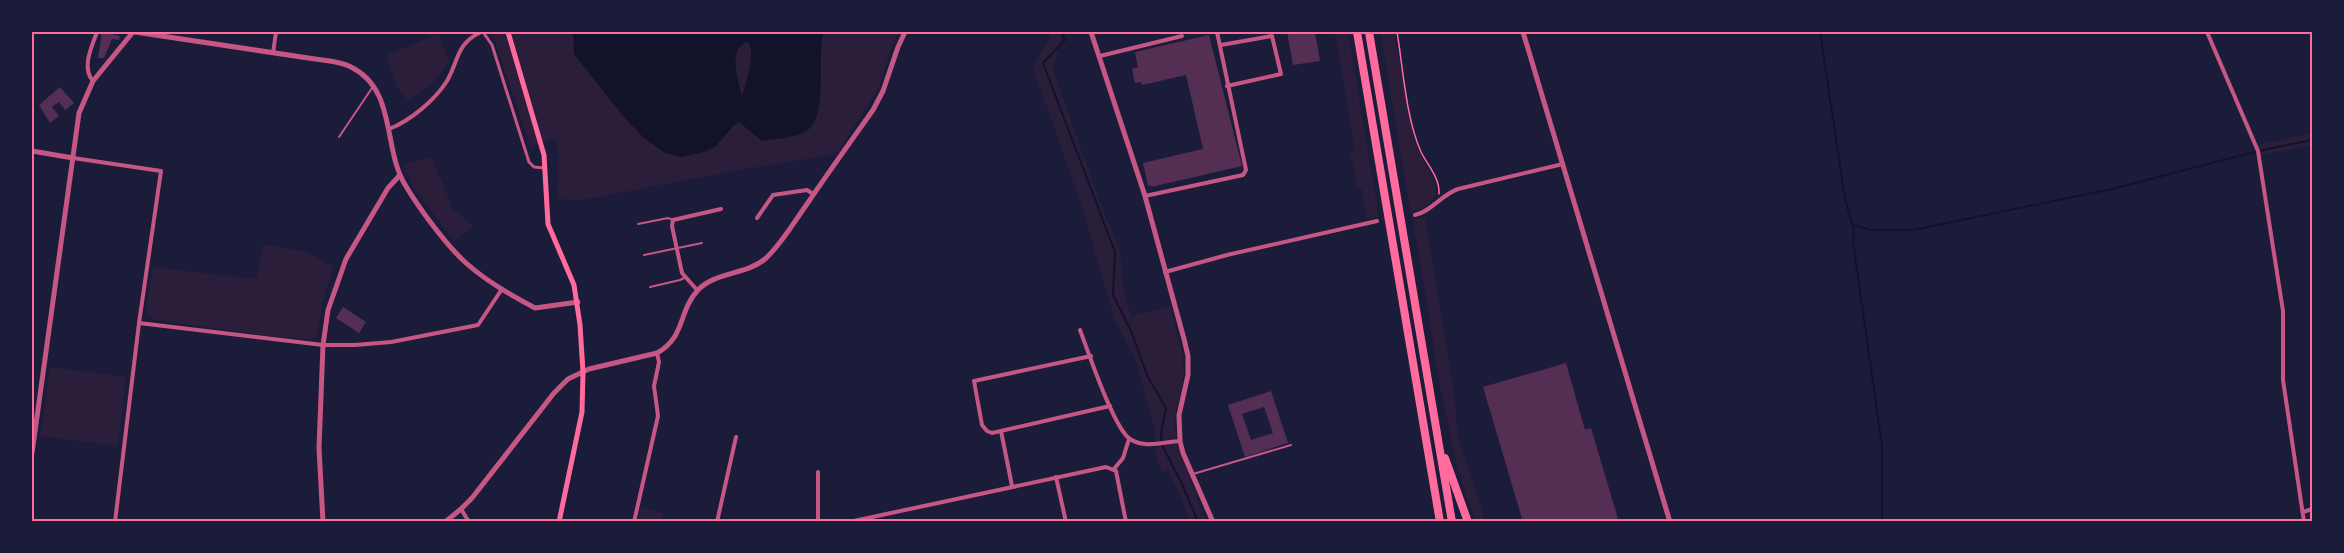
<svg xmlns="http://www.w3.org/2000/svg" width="2344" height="553" viewBox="0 0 2344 553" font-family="'Noto Serif',serif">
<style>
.green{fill:#2a1e3b}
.water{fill:#12122b;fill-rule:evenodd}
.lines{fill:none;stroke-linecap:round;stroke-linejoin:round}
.stream{stroke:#12122b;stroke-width:2}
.building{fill:#542f53;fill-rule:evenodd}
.path{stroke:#ff6b9d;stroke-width:1.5}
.service{stroke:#c65784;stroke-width:2}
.pedestrian{stroke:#c65784;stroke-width:3}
.minor{stroke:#c65784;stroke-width:4}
.tertiary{stroke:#c65784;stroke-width:5}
.secondary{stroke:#ff6b9d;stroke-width:5}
.motorway{stroke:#ff6b9d;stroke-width:8}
.neatline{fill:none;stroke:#ff6b9d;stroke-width:2}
</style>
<rect width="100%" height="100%" fill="#1b1b3a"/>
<g class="green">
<polygon points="492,32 900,32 894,40 879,87 837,154 739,170 582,200 557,199 559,156 555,138 531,148"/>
<polygon points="1048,32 1063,32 1053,69 1101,206 1120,249 1123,290 1131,316 1170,306 1183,356 1184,374 1175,417 1176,442 1202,511 1200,514 1205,516 1208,521 1191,521 1168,470 1163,473 1157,461 1154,426 1135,359 1115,321 1083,210 1033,67 1050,36"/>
<polygon points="1335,32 1348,32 1350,43 1379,217 1367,220 1362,190 1357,185 1350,151 1355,149"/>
<polygon points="1380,32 1394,32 1415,144 1435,182 1436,193 1430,203 1422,209 1411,211 1410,208"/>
<polygon points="438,34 449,61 431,85 408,100 397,87 386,55"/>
<polygon points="2312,133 2312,145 2260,156 2258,145"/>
<polygon points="431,156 453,209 474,227 454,241 413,187 404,165"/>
<polygon points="1425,217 1454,394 1458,435 1485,521 1475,521 1457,466 1440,386 1413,219"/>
<polygon points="263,244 307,252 334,267 323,299 317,338 310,340 270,336 154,320 146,310 153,267 257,279"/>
<polygon points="50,367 126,377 118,446 40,436"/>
<polygon points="641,507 664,513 662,521 637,521"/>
</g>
<path class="water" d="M573,32H824C815,57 831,121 803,133C791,138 775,139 762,141L739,122L733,126L716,146L704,152L682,157L665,153L644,138L623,116L574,54ZM748,42C756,51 746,85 742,96C738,81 727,47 748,42Z"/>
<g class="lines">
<g class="stream">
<polyline points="1061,32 1065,40 1043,63 1115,252 1113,295 1131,331 1148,377 1166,408 1161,434 1162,445 1182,484 1198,522"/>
<polyline points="1820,32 1845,199 1854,231 1853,242 1882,446 1882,522"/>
<polyline points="1853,224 1869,230 1913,230 2112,189 2258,151 2312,140"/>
</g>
</g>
<g class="building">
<polygon points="102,32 120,36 119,40 112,39 104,58 98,58"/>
<polygon points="1287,32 1315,32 1320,61 1293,65"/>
<polygon points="1209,35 1242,166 1151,187 1151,185 1148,186 1143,163 1203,149 1186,75 1142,85 1141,82 1135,83 1132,69 1138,67 1135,52"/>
<polygon points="60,87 74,103 65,110 59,102 52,107 59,116 50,123 39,105"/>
<polygon points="343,307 366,322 359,333 336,318"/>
<polygon points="1566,363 1585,430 1591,428 1619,522 1523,522 1483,387"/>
<path d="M1271,391L1288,443L1245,457L1228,405ZM1264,407L1273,433L1251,440L1242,414Z"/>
</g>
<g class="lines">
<path class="path" d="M1397,32C1403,67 1406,119 1421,152C1428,166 1440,178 1439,194"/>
<g class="service">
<polyline points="339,137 372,88"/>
<polyline points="638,224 668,218 673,220"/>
<polyline points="644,255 702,243"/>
<polyline points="650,287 680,280 684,278"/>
<polyline points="1193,474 1291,445"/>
</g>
<polyline class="pedestrian" points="483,32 492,45 529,162 534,167 544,168"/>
<g class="minor">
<polyline points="2207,32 2258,151 2283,311 2283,380 2304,522"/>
<polyline points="1221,45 1272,36 1281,74 1227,86"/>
<polyline points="273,53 276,32"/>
<polyline points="1100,56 1182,36"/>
<path d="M93,81C81,68 92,46 97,32"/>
<path d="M389,129C410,121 435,100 447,81C459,60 456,44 481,32"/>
<polyline points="73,158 161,171 139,323 115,522"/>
<polyline points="1145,196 1243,175 1246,170 1217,32"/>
<path d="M1415,215C1432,211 1441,195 1458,189L1563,164"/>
<polyline points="757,218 773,195 807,190 813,194"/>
<polyline points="1165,272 1227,255 1377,221"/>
<polyline points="697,290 682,273 672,226 673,220 721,209"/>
<polyline points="139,323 323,345 355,345 391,342 478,325 502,289"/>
<path d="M1080,330C1088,351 1114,429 1130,439C1145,449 1163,442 1180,441"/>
<polyline points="1091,356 974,381 982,425 987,431 992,433 1110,406"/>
<polyline points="1001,431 1012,486"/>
<polyline points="1114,469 1123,458 1129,439"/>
<polyline points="1056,477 1066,522"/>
<polyline points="461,509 469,522"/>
<polyline points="2303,512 2312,509"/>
<polyline points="634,522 658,416 654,386 659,362 657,353"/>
<polyline points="717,522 736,437"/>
<polyline points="818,522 818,472"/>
<polyline points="849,522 1106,467 1116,471 1126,522"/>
</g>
<g class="tertiary">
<path d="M135,32L315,59C327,61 340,61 351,67C396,89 383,146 404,183C418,207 446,245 466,263C485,280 512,296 535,308L578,302"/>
<polyline points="1091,32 1145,196 1184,339 1188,356 1188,375 1179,415 1180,441 1183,453 1213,522"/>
<polyline points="1523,32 1670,522"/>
<polyline points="32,151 73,158"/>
<polyline points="32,453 79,113 93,81 133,32"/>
<polyline points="323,522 319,448 323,345 328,310 346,259 388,188 400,175"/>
<path d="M445,522L461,509L472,498L554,393L568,379L589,369L657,353C686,337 678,311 698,290C715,272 746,275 765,259C781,245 794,222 807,204C828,173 851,141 873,110L883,91L898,47L905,32"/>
</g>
<polyline class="secondary" points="508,32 544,155 548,224 574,285 580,325 583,372 582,412 559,522"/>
<g class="motorway">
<polyline points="1357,32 1440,522"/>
<polyline points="1369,32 1452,522"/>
<polyline points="1445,458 1468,522"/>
</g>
</g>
<rect width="2344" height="553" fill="none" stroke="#1b1b3a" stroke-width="66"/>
<rect x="33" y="33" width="2278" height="487" class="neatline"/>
</svg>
